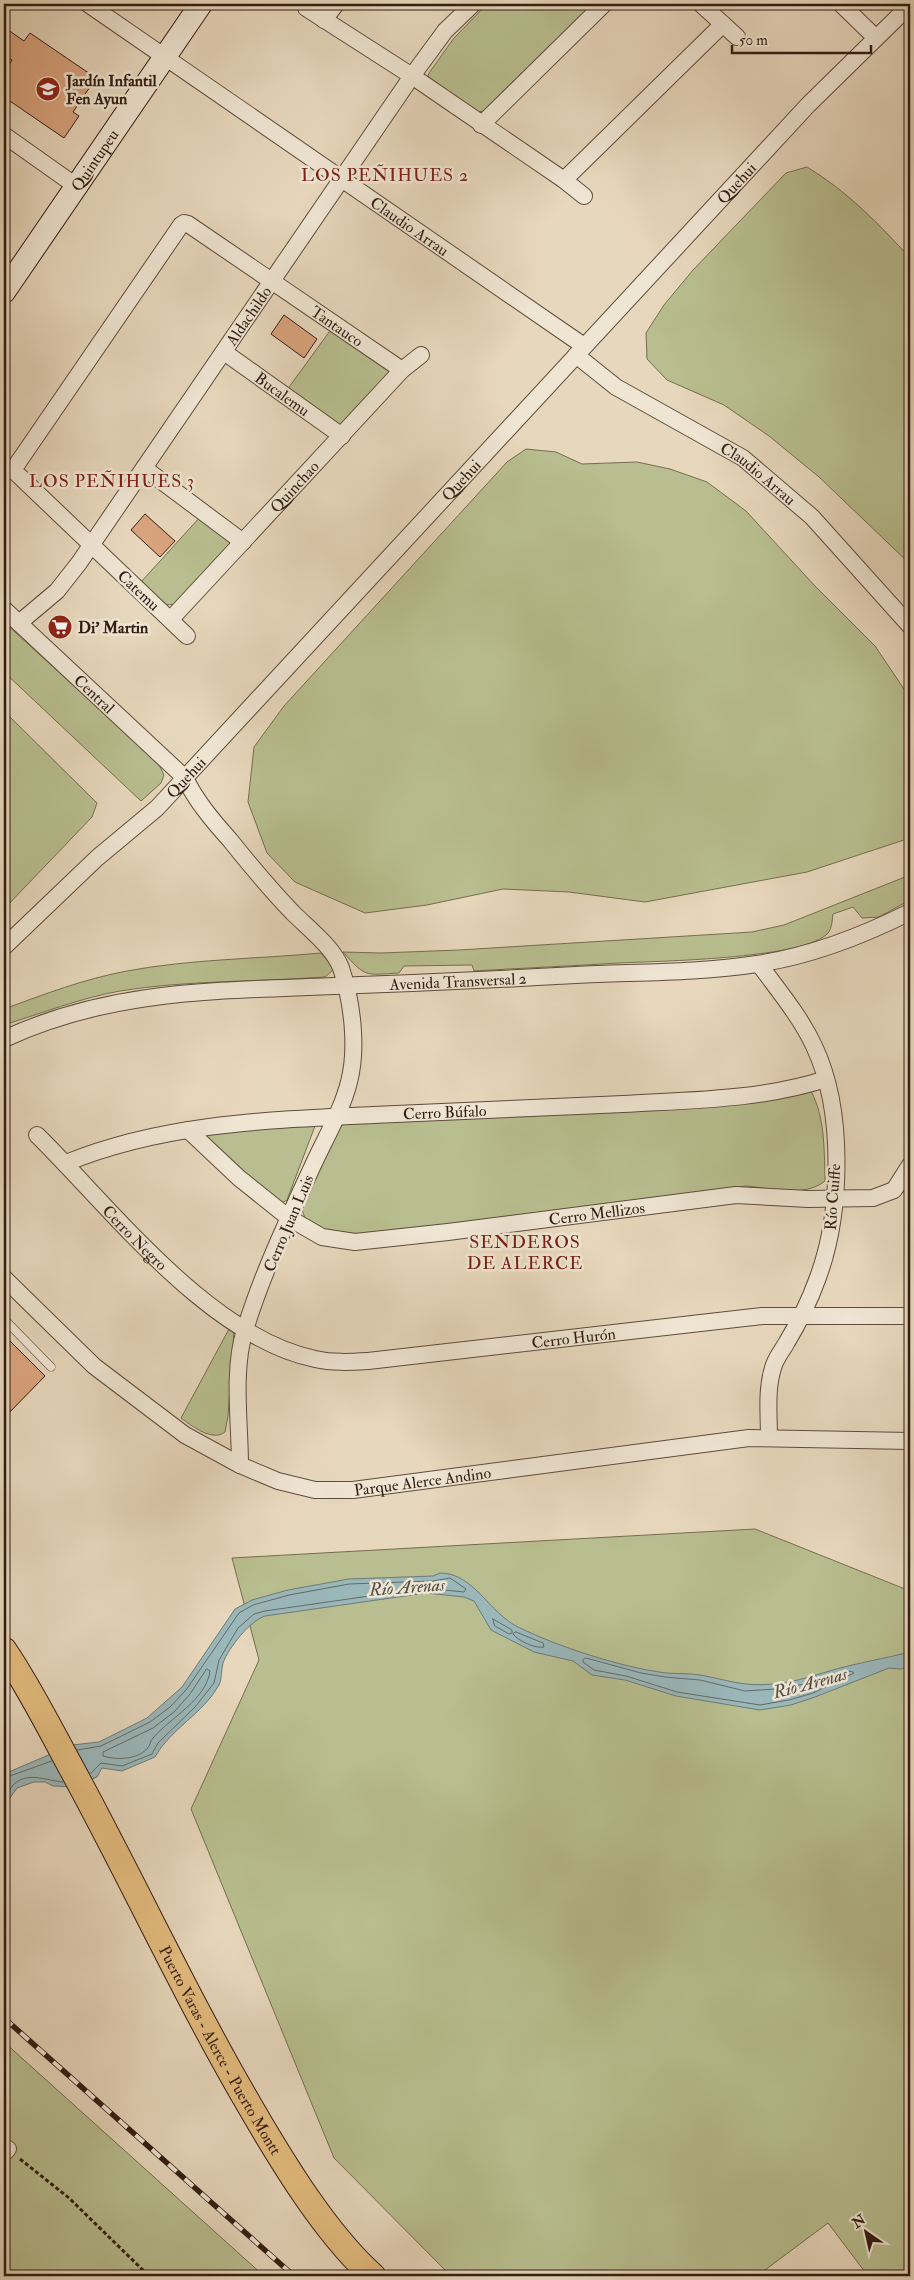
<svg xmlns="http://www.w3.org/2000/svg" width="914" height="2280" viewBox="0 0 914 2280" font-family="'IM FELL Double Pica',serif">
<style>
.green{fill:#b8be8f;stroke:#756e50}
.water{fill:#9ab7ba;stroke:#707977}
.lines{fill:none;stroke-linecap:round;stroke-linejoin:round}
.shore{stroke:#666a66;stroke-width:1}
.building{fill:#d9a37d;stroke:#321d12}
.lane-casing{stroke:#5f4c3c;stroke-width:9}
.street-casing{stroke:#5f4c3c;stroke-width:18}
.secondary-casing{stroke:#321d12;stroke-width:24}
.primary-casing{stroke:#321d12;stroke-width:27}
.path{stroke:#321d12;stroke-width:3;stroke-dasharray:4 2.5;stroke-linecap:butt}
.lane{stroke:#efe5d3;stroke-width:8}
.street{stroke:#efe5d3;stroke-width:16}
.secondary{stroke:#efe5d3;stroke-width:22}
.primary{stroke:#e4bc7e;stroke-width:25}
.rail-casing{stroke:#321d12;stroke-width:5.5}
.rail{stroke:#efe5d3;stroke-width:4;stroke-dasharray:11;stroke-linecap:butt}
.labels{text-anchor:middle;stroke-width:5;stroke-linejoin:round;paint-order:stroke}
.poi-label{font-size:16px;font-weight:bold;fill:#321d12;stroke:#efe5d3;text-anchor:start}
.street-label{font-size:16px;fill:#321d12;stroke:#efe5d3}
.neighbourhood-label{font-size:18px;letter-spacing:1px;fill:#7a1f14;stroke:#efe5d3}
.water-label{font-size:18px;font-style:italic;fill:#514b44;stroke:#efe5d3}
</style>
<rect width="100%" height="100%" fill="#e7d7bc"/>
<filter id="stains"><feTurbulence type="fractalNoise" baseFrequency=".004" numOctaves="4"/><feColorMatrix values="0 0 0 0 .2 0 0 0 0 .09 0 0 0 0 .02 0 0 0 .5 -.17"/></filter>
<radialGradient id="worn" r=".72"><stop offset=".6" stop-color="#630" stop-opacity="0"/><stop offset="1" stop-color="#630" stop-opacity=".3"/></radialGradient>
<g class="green">
<polygon points="487,4 595,4 486,111 475,112 428,77 429,73 454,38"/>
<path d="M807,167C847,191 879,224 910,258V564L819,477L769,436L724,405L667,380L647,359L646,333L664,305L693,270L786,173Z"/>
<polygon points="332,328 392,370 346,423 338,425 287,390"/>
<polygon points="526,449 556,452 582,464 637,462 670,469 707,482 746,511 815,586 875,646 910,698 910,838 807,872 645,902 569,892 503,889 427,905 365,913 295,882 267,853 248,802 254,747 284,706 507,462"/>
<polygon points="201,516 230,540 230,546 176,604 166,605 141,582"/>
<polygon points="4,622 158,763 164,775 161,783 141,801 4,672"/>
<polygon points="4,711 97,803 92,817 4,909"/>
<path d="M910,875V900L879,917L862,918L853,907L833,914C832,922 832,930 826,935C797,959 661,961 619,963C571,966 523,968 474,971L472,965L404,966L399,973C365,975 366,978 343,952L381,953L459,950L752,932L784,925Z"/>
<path d="M321,953L331,964L333,970L325,977C257,982 188,980 120,991C81,998 42,1013 4,1025V1009C45,994 84,979 127,971C191,959 257,959 321,953Z"/>
<path d="M811,1091C825,1118 824,1148 825,1177V1181C804,1198 771,1188 746,1186L359,1237L330,1234L306,1221L301,1207L341,1126L345,1124Z"/>
<polygon points="315,1126 287,1200 280,1204 277,1204 204,1135 214,1131"/>
<path d="M229,1329H233L234,1331L228,1416L225,1432C212,1442 192,1426 181,1418Z"/>
<polygon points="755,1529 910,1591 910,2276 868,2276 828,2223 757,2276 451,2276 334,2158 191,1809 259,1660 232,1558"/>
<polygon points="4,2042 264,2276 4,2276"/>
</g>
<path class="water" d="M440,1573C474,1573 489,1613 518,1627C559,1647 620,1667 666,1673C677,1674 689,1673 700,1675C729,1680 742,1687 774,1684C797,1682 818,1674 840,1668C863,1662 887,1658 910,1652V1667L901,1669L889,1668L815,1697L791,1705L760,1710L676,1696L625,1680L592,1675L573,1661L534,1652L491,1630L474,1601L464,1597L426,1593L265,1616C250,1621 229,1647 223,1663C221,1670 222,1679 219,1685C203,1714 170,1729 155,1757L122,1771L102,1768L97,1777L74,1787L53,1786L45,1782H34L17,1788L8,1801H4V1774L72,1745L99,1742L147,1718L182,1687L235,1609L252,1600L288,1590L349,1579L433,1576Z"/>
<g class="lines">
<g class="shore">
<polygon points="493,1619 512,1630 512,1633 509,1634 495,1626"/>
<path d="M516,1632L543,1643L544,1647C536,1649 518,1641 513,1634Z"/>
<polygon points="586,1658 641,1673 665,1677 700,1680 745,1691 776,1689 805,1684 851,1671 854,1673 813,1693 789,1700 760,1705 677,1692 626,1676 594,1670 583,1662 583,1660"/>
<path d="M207,1669L210,1671C206,1700 171,1717 153,1738C150,1741 150,1746 147,1749C136,1760 116,1760 103,1756V1752L153,1728L174,1712L190,1694Z"/>
<polyline points="77,1750 101,1746 150,1722 170,1707 186,1690 239,1613 253,1605 289,1595 349,1584 433,1581 450,1578 466,1589 464,1592 425,1588 265,1611 254,1614 238,1628 219,1660 214,1683 195,1707 158,1743 152,1754 122,1766 101,1763 90,1774"/>
<polyline points="4,1778 52,1761"/>
<path d="M4,1796C9,1793 10,1788 14,1784C29,1771 47,1781 63,1782"/>
</g>
</g>
<g class="building">
<polygon points="4,27 24,41 30,33 96,78 73,112 79,116 64,138 4,97 4,72 12,60 4,55"/>
<polygon points="284,315 317,339 304,358 271,334"/>
<polygon points="145,514 175,541 160,557 131,530"/>
<polygon points="4,1335 45,1376 4,1418"/>
</g>
<g class="lines">
<defs>
<polyline id="lane" points="4,1319 51,1367"/>
<g id="street">
<path id="s1" d="M88,4L584,346"/>
<polyline points="701,4 737,37"/>
<polyline points="841,4 876,38"/>
<polyline points="306,8 412,76 564,180 584,196"/>
<polyline points="324,20 336,4"/>
<polyline points="481,125 604,4"/>
<polyline points="4,135 76,186"/>
<polyline points="564,180 723,24"/>
<path id="s2" d="M224,352L342,436"/>
<path id="s3" d="M576,355L616,387L743,458L812,517L910,626"/>
<polyline points="144,468 243,542"/>
<path id="s4" d="M4,609L185,778C196,801 213,821 230,840C250,865 271,890 293,913C308,928 333,947 341,968C352,1001 358,1047 349,1082C342,1110 326,1137 314,1163C289,1217 262,1274 245,1330C232,1370 240,1424 240,1465"/>
<path id="s5" d="M171,619L402,370L421,355"/>
<path id="s6" d="M19,623L57,591L79,563L412,76L445,31L473,4"/>
<path id="s7" d="M187,636L13,470L181,225L184,223L188,224L402,370"/>
<path id="s8" d="M4,947L97,858L157,808L808,105L910,5"/>
<path d="M759,964C778,990 800,1016 814,1046C845,1111 842,1214 817,1280C809,1302 799,1322 787,1342C782,1351 775,1359 773,1368C766,1390 769,1415 769,1437"/>
<path id="s9" d="M4,1039C103,993 200,991 308,987C397,984 487,980 576,975C636,972 698,973 757,964C811,956 862,936 910,912"/>
<path id="s10" d="M188,1130L239,1178L289,1218L322,1237L355,1242L448,1232L736,1195L808,1199L873,1198L894,1190L910,1165"/>
<path id="s11" d="M37,1135C112,1209 209,1337 315,1359C333,1363 350,1362 368,1361L762,1316H910"/>
<path id="s12" d="M66,1163C164,1123 269,1120 373,1115C457,1111 540,1108 623,1104C691,1100 761,1100 826,1079"/>
<path id="s13" d="M4,1278L94,1366L185,1435L240,1465L278,1481L315,1490H353L749,1438L910,1441"/>
<polyline points="4,2153 8,2149"/>
</g>
<g id="secondary">
<path id="s14" d="M4,292L201,4"/>
</g>
<g id="primary">
<path id="s15" d="M4,1650C30,1688 51,1731 73,1771C134,1883 187,1999 251,2108C283,2163 326,2234 373,2276"/>
</g>
</defs>
<use href="#lane" class="lane-casing"/>
<use href="#street" class="street-casing"/>
<use href="#secondary" class="secondary-casing"/>
<use href="#primary" class="primary-casing"/>
<polyline class="path" points="20,2159 69,2198 149,2276"/>
<use href="#lane" class="lane"/>
<use href="#street" class="street"/>
<use href="#secondary" class="secondary"/>
<use href="#primary" class="primary"/>
<defs>
<polyline id="rail" points="4,2018 294,2276"/>
</defs>
<use href="#rail" class="rail-casing"/>
<use href="#rail" class="rail"/>
</g>
<defs>
<symbol id="school-disc" viewBox="-11 -11 22 22"><circle r="9.5" fill="#8f2418" stroke="#efe5d3"/><path d="M0-5L7-2L0 1L-7-2ZM-4 1L0 2.5L4 1V4Q0 6-4 4Z" fill="#fff"/></symbol>
<symbol id="supermarket-disc" viewBox="-11 -11 22 22"><circle r="9.5" fill="#8f2418" stroke="#efe5d3"/><path d="M-6-5.5h2.5l.6 2H6L4.5 2H-2.5L-4.4-4H-6ZM-1.5 3.2a1.3 1.3 0 1 0 .1 0ZM3 3.2a1.3 1.3 0 1 0 .1 0Z" fill="#fff"/></symbol>
</defs>
<g fill-rule="evenodd">
<use href="#school-disc" x="34" y="75" width="28" height="28"/>
<use href="#supermarket-disc" x="46" y="613" width="28" height="28"/>
</g>
<g class="labels">
<g class="poi-label">
<text x="66" y="86">Jardín Infantil<tspan x="66" dy="18">Fen Ayun</tspan></text>
<text x="78" y="633">Di' Martin</text>
</g>
<g class="street-label">
<text dy="6" stroke="none"><textPath href="#s14" startOffset="160">Quintupeu</textPath></text>
<text dy="6" stroke="none"><textPath href="#s8" startOffset="1059">Quehui</textPath></text>
<text dy="6" stroke="none"><textPath href="#s1" startOffset="391">Claudio Arrau</textPath></text>
<text dy="6" stroke="none"><textPath href="#s6" startOffset="385">Aldachildo</textPath></text>
<text dy="6" stroke="none"><textPath href="#s7" startOffset="726">Tantauco</textPath></text>
<text dy="6" stroke="none"><textPath href="#s2" startOffset="72">Bucalemu</textPath></text>
<text dy="6" stroke="none"><textPath href="#s3" startOffset="218">Claudio Arrau</textPath></text>
<text dy="6" stroke="none"><textPath href="#s8" startOffset="654">Quehui</textPath></text>
<text dy="6" stroke="none"><textPath href="#s5" startOffset="181">Quinchao</textPath></text>
<text transform="translate(139 590) rotate(43)" y="6">Catemu</text>
<text dy="6" stroke="none"><textPath href="#s4" startOffset="124">Central</textPath></text>
<text dy="6" stroke="none"><textPath href="#s8" startOffset="249">Quehui</textPath></text>
<text dy="6" stroke="none"><textPath href="#s9" startOffset="461">Avenida Transversal 2</textPath></text>
<text dy="6" stroke="none"><textPath href="#s12" startOffset="384">Cerro Búfalo</textPath></text>
<text transform="translate(832 1197) rotate(-86)" y="6">Río Cuiffe</text>
<text dy="6" stroke="none"><textPath href="#s10" startOffset="449">Cerro Mellizos</textPath></text>
<text transform="translate(288 1223) rotate(-67)" y="6">Cerro Juan Luis</text>
<text dy="6" stroke="none"><textPath href="#s11" startOffset="142">Cerro Negro</textPath></text>
<text dy="6" stroke="none"><textPath href="#s11" startOffset="622">Cerro Hurón</textPath></text>
<text dy="6" stroke="none"><textPath href="#s13" startOffset="490">Parque Alerce Andino</textPath></text>
<text dy="6" stroke="none"><textPath href="#s15" startOffset="455">Puerto Varas - Alerce - Puerto Montt</textPath></text>
</g>
<g class="neighbourhood-label">
<text x="385" y="181">LOS PEÑIHUES 2</text>
<text x="112" y="487">LOS PEÑIHUES 3</text>
<text x="525" y="1248">SENDEROS<tspan x="525" dy="21">DE ALERCE</tspan></text>
</g>
<g class="water-label">
<text transform="translate(407 1587) rotate(-4)" y="6">Río Arenas</text>
<text transform="translate(810 1683) rotate(-15)" y="6">Río Arenas</text>
</g>
</g>
<rect width="914" height="2280" fill="none" stroke="#e7d7bc" stroke-width="20"/>
<rect x="5" y="5" width="904" height="2270" fill="none" stroke="#321d12" stroke-width="2.5"/>
<rect x="10" y="10" width="894" height="2260" fill="none" stroke="#321d12"/>
<g transform="translate(866 2232) rotate(326)" stroke="#efe5d3" stroke-width="4" paint-order="stroke">
<path d="M0-4L9 19L0 12L-9 19Z" fill="#321d12"/>
<text y="-8" font-size="14" font-weight="bold" text-anchor="middle" fill="#321d12">N</text>
</g>
<path d="M732 45v8h139v-8" fill="none" stroke="#321d12" stroke-width="2.5"/>
<text x="739" y="45" font-size="15" fill="#321d12" stroke="#efe5d3" stroke-width="4" paint-order="stroke">50 m</text>
<rect width="100%" height="100%" filter="url(#stains)"/>
<rect width="100%" height="100%" fill="url(#worn)"/>
</svg>
